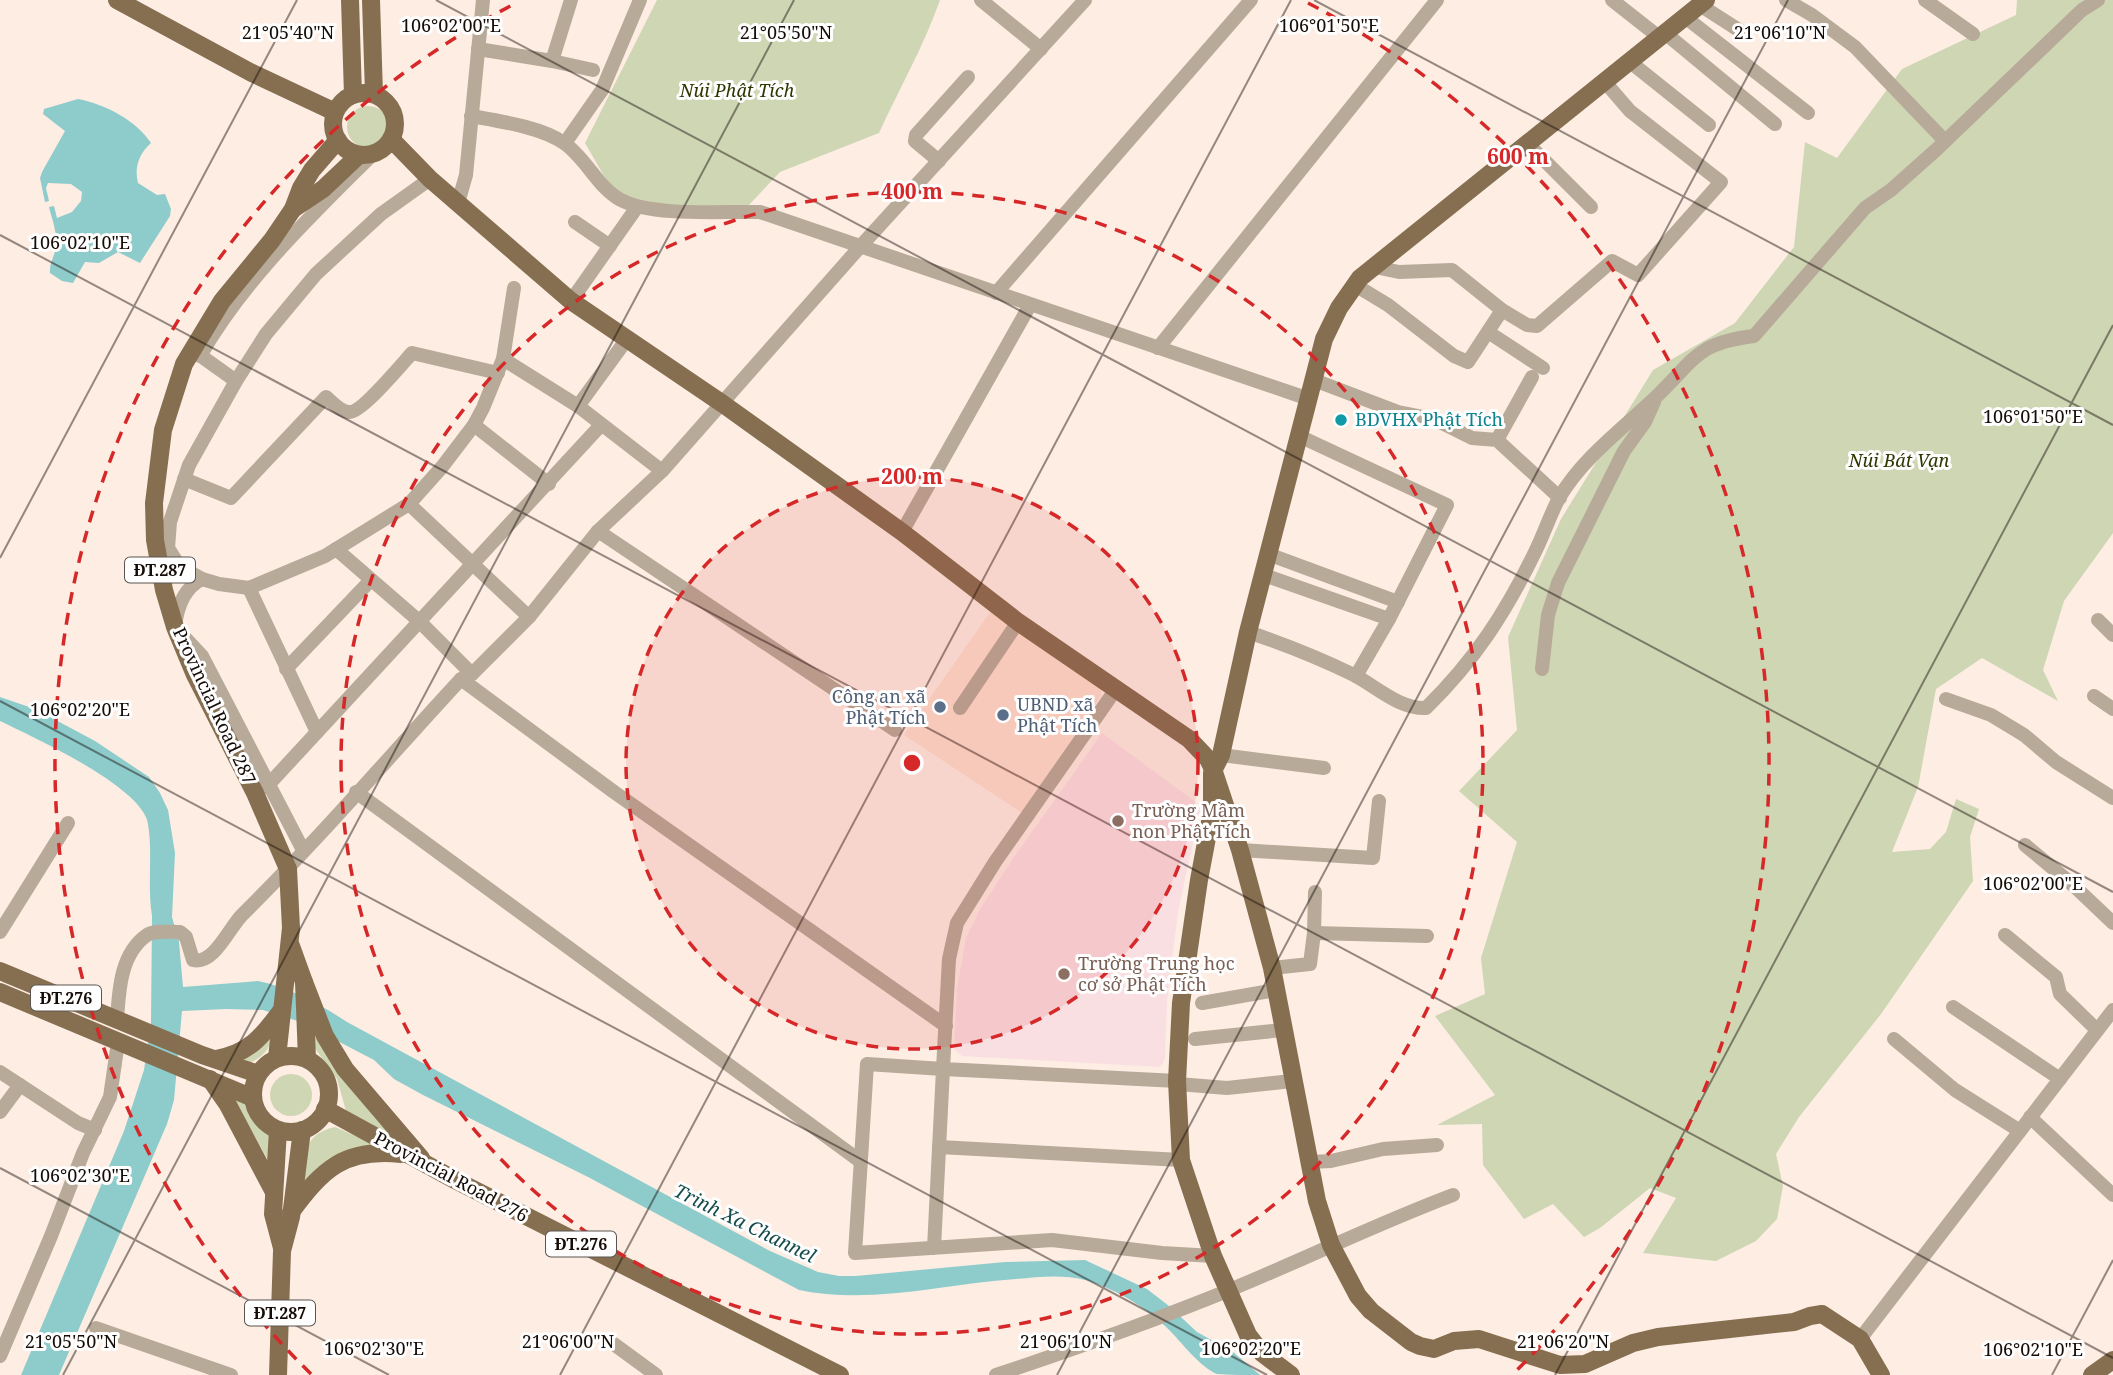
<svg xmlns="http://www.w3.org/2000/svg" width="2113" height="1375" viewBox="0 0 2113 1375" font-family="'Noto Serif',serif">
<style>
.built{fill:#fbe0cf}
.education{fill:#fadfe2}
.green{fill:#cfd6b4}
.water{fill:#8ecbcb}
.lines{fill:none;stroke-linecap:round;stroke-linejoin:round}
.minor{stroke:#b7aa99;stroke-width:14}
.major{stroke:#866f50;stroke-width:18}
.ticks{fill:none;stroke:#150c07;stroke-width:2;stroke-opacity:0.45}
.ring{fill:none;stroke:#d62828;stroke-width:3.5;stroke-dasharray:12 9}
.culture-dot{fill:#0f9aa8;stroke:#fefefe;stroke-width:2.5}
.service-dot{fill:#5c6f8a;stroke:#fefefe;stroke-width:2.5}
.education-dot{fill:#8d6e63;stroke:#fefefe;stroke-width:2.5}
.labels{text-anchor:middle;stroke-width:6;stroke-linejoin:round;paint-order:stroke}
.shield{fill:#fefefe;stroke:#5b5551;stroke-width:2}
.shield-label{font-size:16px;font-weight:bold;fill:#150c07}
.park-label{font-size:18px;font-style:italic;fill:#303600;stroke:#fefefe}
.culture-label{font-size:18px;fill:#0d838f;stroke:#fefefe;text-anchor:start}
.service-label{font-size:18px;fill:#4e5e75;stroke:#fefefe;text-anchor:end}
.street-label{font-size:18px;fill:#150c07;stroke:#fefefe}
.education-label{font-size:18px;fill:#785e54;stroke:#fefefe;text-anchor:start}
.water-label{font-size:19px;font-style:italic;fill:#154c4c;stroke:#fefefe}
.ticks-label{font-size:18px;text-anchor:middle;fill:#150c07;stroke:#fefefe;stroke-width:6;stroke-linejoin:round;paint-order:stroke}
.centre{fill:#d62828;stroke:#fefefe;stroke-width:3.5}
.ring-label{font-size:21px;text-anchor:middle;font-weight:bold;fill:#d62828;stroke:#fefefe;stroke-width:6;stroke-linejoin:round;paint-order:stroke}
</style>
<rect width="100%" height="100%" fill="#fdede3"/>
<polygon class="built" points="993,608 1101,686 1101,696 1022,813 904,735"/>
<polygon class="education" points="1102,733 1201,806 1178,912 1167,1000 1165,1059 1160,1067 962,1056 954,1049 957,989 966,938 980,909 1015,856"/>
<g class="green">
<path d="M657,0H940C924,46 899,89 879,133L780,172L747,207L680,208L620,195L604,176L585,143Z"/>
<polygon points="2017,0 2113,0 2113,533 2064,601 2043,670 2058,701 1982,658 1936,689 1918,787 1892,852 1930,849 1946,832 1956,799 1979,809 1970,837 1973,881 1881,1014 1799,1117 1776,1154 1783,1186 1777,1219 1756,1241 1716,1261 1643,1253 1676,1198 1650,1188 1600,1228 1584,1237 1553,1204 1524,1219 1483,1165 1482,1124 1437,1125 1495,1095 1435,1016 1485,994 1481,958 1517,842 1459,791 1517,730 1508,637 1561,519 1653,370 1735,323 1794,247 1805,142 1837,158 1902,69 2016,15"/>
<circle cx="368" cy="127" r="21"/>
<polygon points="313,1021 399,1142 346,1111 337,1079 314,1047"/>
<path d="M274,1030C271,1048 263,1060 244,1064L242,1060Z"/>
<circle cx="291" cy="1095" r="21"/>
<polygon points="230,1092 247,1098 254,1115 272,1138 268,1160"/>
<path d="M335,1127L374,1144L303,1187C305,1158 301,1134 335,1127Z"/>
</g>
<g class="water">
<path d="M78,99C105,104 137,121 151,143C139,154 134,167 138,183L157,195L165,194L171,209L170,216L140,263L118,252L99,263L85,262L73,283L62,281L50,273C49,262 56,255 56,244C57,232 52,219 49,207L54,206L57,218L72,212L81,201L82,192L71,184L48,183L46,188L49,201L45,202L40,178L42,172L65,131L43,114L44,109Z"/>
<path d="M0,697L35,709L95,741L149,777L160,793L168,810L175,853L172,917L179,942L183,987L258,981C289,987 321,1005 347,1022L770,1251L818,1272L839,1276H856L1005,1262L1085,1260L1147,1289L1169,1306L1197,1332L1233,1352L1260,1375C1248,1375 1228,1375 1217,1374C1202,1368 1185,1347 1174,1335C1151,1310 1117,1289 1085,1280C1062,1274 1039,1277 1016,1279C944,1284 870,1305 799,1290L588,1177L423,1095L394,1079L374,1060L301,1022L263,1010L226,1009L182,1011L174,1100L167,1124L59,1375H21L124,1131L144,1070L151,1022L152,916C147,885 153,854 148,824C143,787 33,737 0,721Z"/>
</g>
<g class="lines">
<g class="minor">
<polyline points="981,0 1041,49"/>
<polyline points="1612,0 1659,37"/>
<polyline points="1786,0 1812,15 1855,47 1945,141"/>
<polyline points="1925,0 1973,34"/>
<polyline points="1700,5 1745,34"/>
<polyline points="1685,17 1808,113"/>
<polyline points="1665,33 1775,124"/>
<polyline points="478,49 552,61 593,70"/>
<polyline points="552,61 571,0"/>
<polyline points="1629,61 1709,125"/>
<path d="M471,116C499,121 541,127 564,143C586,158 598,188 621,200C654,217 722,211 760,212L1309,399"/>
<polyline points="565,143 602,90 640,0"/>
<polyline points="1527,143 1591,207"/>
<polyline points="939,161 915,141 916,135 968,77"/>
<polyline points="430,179 381,214 316,274 266,334 236,381 189,465 170,522 168,548 180,567 202,579 219,584 249,588 325,556 409,504 442,467 474,425 483,408 503,359 514,288"/>
<polyline points="458,203 466,175 483,0"/>
<polyline points="575,222 610,246"/>
<polyline points="1375,267 1399,272 1452,270 1502,310 1527,325 1537,326 1612,261 1638,275 1721,182 1630,111 1604,81"/>
<polyline points="1355,285 1388,305 1454,356 1468,362 1502,310"/>
<polyline points="996,293 1251,0"/>
<polyline points="571,301 637,207"/>
<polyline points="1488,332 1543,368"/>
<polyline points="1158,348 1437,0"/>
<polyline points="194,351 236,381"/>
<path d="M200,356C245,278 310,217 373,154"/>
<polyline points="503,359 578,406 662,471"/>
<polyline points="1314,380 1398,412 1434,419 1472,438 1497,440 1560,498"/>
<polyline points="578,406 627,339"/>
<polyline points="474,425 549,484"/>
<polyline points="1299,436 1447,505 1389,619 1356,676"/>
<polyline points="1497,440 1532,377"/>
<path d="M184,479L231,498L326,397C332,402 342,413 350,412C362,412 402,364 412,353L498,373"/>
<polyline points="409,504 529,617"/>
<polyline points="598,531 895,730"/>
<polyline points="902,532 1030,305"/>
<polyline points="336,549 419,621 472,674"/>
<polyline points="1268,554 1398,602"/>
<polyline points="1264,575 1389,619"/>
<path d="M202,579C184,588 177,608 175,627L202,656L303,850"/>
<polyline points="249,588 317,732"/>
<polyline points="2098,620 2113,635"/>
<path d="M1248,632C1284,644 1319,658 1354,675C1377,687 1399,709 1426,708C1475,660 1506,612 1535,552C1544,534 1550,515 1559,498C1584,456 1624,428 1658,395C1696,358 1697,343 1754,336L1865,208L1891,190L1937,149L2082,10L2098,0"/>
<polyline points="286,669 370,581"/>
<polyline points="1542,669 1548,615 1558,583 1624,451 1645,422 1654,402"/>
<polyline points="461,679 614,792 946,1026"/>
<polyline points="1116,689 995,862 957,923 949,959 943,1069 1177,1081"/>
<polyline points="2094,696 2113,709"/>
<polyline points="1946,699 1991,715 2024,735 2056,762 2113,798"/>
<polyline points="960,708 1018,622"/>
<polyline points="1221,755 1324,768"/>
<polyline points="356,792 860,1161"/>
<polyline points="255,793 270,783 601,425"/>
<polyline points="2025,845 2073,885 2113,923"/>
<polyline points="1240,850 1373,858 1379,801"/>
<polyline points="0,932 68,823"/>
<polyline points="1314,933 1427,936"/>
<polyline points="2005,935 2056,977 2060,994 2097,1030"/>
<polyline points="1272,968 1310,964 1314,933 1315,892"/>
<polyline points="1202,1003 1275,990"/>
<polyline points="1953,1007 2060,1079"/>
<path d="M117,1019C119,991 120,954 147,935C154,930 171,932 180,932L186,937L193,960C214,965 229,928 242,915C318,840 388,758 461,679L472,674L529,617L598,531L662,471L859,248L1085,0"/>
<polyline points="1195,1039 1283,1030"/>
<polyline points="1894,1039 1955,1090 2020,1131"/>
<polyline points="0,1072 78,1123 95,1130"/>
<polyline points="1178,1084 1227,1088 1292,1081"/>
<polyline points="0,1112 20,1085"/>
<polyline points="2030,1117 2113,1195"/>
<polyline points="939,1147 1181,1160"/>
<polyline points="1310,1162 1331,1161 1383,1149 1437,1145"/>
<polyline points="934,1248 943,1069 867,1064 855,1253 1052,1240 1162,1253 1213,1256"/>
<polyline points="96,1328 231,1375"/>
<polyline points="1860,1339 2113,1010"/>
<polyline points="611,1342 656,1375"/>
<polyline points="0,1356 51,1236 83,1153 110,1097 118,1042"/>
<path d="M996,1375C1074,1349 1151,1322 1227,1291C1303,1260 1376,1224 1453,1195"/>
</g>
<g class="major">
<polyline points="117,0 252,73 335,112"/>
<polyline points="350,0 353,95"/>
<polyline points="371,0 374,94"/>
<circle cx="364" cy="124" r="31"/>
<polyline points="391,139 430,179 571,301 723,404 902,532 1018,622 1189,739 1208,759 1213,769 1240,850 1272,968 1317,1201 1331,1245 1358,1296 1371,1311 1411,1342 1420,1346 1434,1349 1454,1341 1479,1339 1560,1365 1585,1364 1633,1343 1658,1337 1794,1322 1810,1316 1822,1314 1860,1339 1881,1375"/>
<polyline points="293,209 323,189 359,155"/>
<polyline points="291,946 304,982 307,1059"/>
<polyline points="0,971 202,1055 258,1074"/>
<polyline points="304,982 325,1036 345,1069 421,1158"/>
<polyline points="0,992 253,1098"/>
<circle cx="291" cy="1094" r="38"/>
<polyline points="277,1058 291,928 288,869 255,793 195,675 175,627 164,590 155,540 154,503 163,430 184,364 222,301 272,240 293,209 301,188 312,170 338,140"/>
<path d="M216,1059C249,1053 262,1037 281,1011"/>
<polyline points="210,1079 228,1105 274,1192"/>
<polyline points="325,1109 455,1180 840,1375"/>
<polyline points="278,1130 273,1214 282,1248"/>
<path d="M291,1212C323,1169 344,1148 401,1154"/>
<polyline points="278,1375 282,1251 291,1217 302,1130"/>
<polyline points="1291,1375 1262,1353 1248,1335 1213,1256 1181,1160 1177,1081 1181,1003 1199,880 1212,811 1212,773 1221,755 1248,632 1324,339 1339,308 1360,278 1706,0"/>
<polyline points="2092,1375 2113,1360"/>
</g>
</g>
<path class="ticks" d="M436,0L2113,892M1314,0L2113,425M0,235L2113,1358M0,558L297,0M0,701L1267,1375M0,1168L389,1375M63,1375L794,0M560,1375L1291,0M1057,1375L1788,0M1555,1375L2113,325M2052,1375L2113,1260"/>
<circle cx="912" cy="763" r="286" fill="#d62828" fill-opacity=".12"/>
<g class="ring">
<circle cx="912" cy="763" r="286"/>
<circle cx="912" cy="763" r="571"/>
<path d="M311 1374A857 857 0 0 1 516 3M1308 3A857 857 0 0 1 1513 1374"/>
</g>
<circle class="culture-dot" cx="1341" cy="420" r="7"/>
<g class="service-dot">
<circle cx="940" cy="707" r="7"/>
<circle cx="1003" cy="715" r="7"/>
</g>
<g class="education-dot">
<circle cx="1118" cy="821" r="7"/>
<circle cx="1064" cy="974" r="7"/>
</g>
<g class="labels">
<g class="shield">
<rect x="125" y="557.5" width="70" height="25" rx="5"/>
<rect x="31" y="985.5" width="70" height="25" rx="5"/>
<rect x="546" y="1231.5" width="70" height="25" rx="5"/>
<rect x="245" y="1300.5" width="70" height="25" rx="5"/>
</g>
<g class="shield-label">
<text x="160" y="576">ĐT.287</text>
<text x="66" y="1004">ĐT.276</text>
<text x="581" y="1250">ĐT.276</text>
<text x="280" y="1319">ĐT.287</text>
</g>
<g class="park-label">
<text x="737" y="97">Núi Phật Tích</text>
<text x="1899" y="467">Núi Bát Vạn</text>
</g>
<g class="culture-label">
<text x="1355" y="426">BDVHX Phật Tích</text>
</g>
<g class="service-label">
<text x="926" y="703">Công an xã<tspan x="926" dy="21">Phật Tích</tspan></text>
<text x="1017" y="711" text-anchor="start">UBND xã<tspan x="1017" dy="21">Phật Tích</tspan></text>
</g>
<g class="street-label">
<text transform="translate(214 706) rotate(65)" y="6">Provincial Road 287</text>
<text transform="translate(451 1177) rotate(28)" y="6">Provincial Road 276</text>
</g>
<g class="education-label">
<text x="1132" y="817">Trường Mầm<tspan x="1132" dy="21">non Phật Tích</tspan></text>
<text x="1078" y="970">Trường Trung học<tspan x="1078" dy="21">cơ sở Phật Tích</tspan></text>
</g>
<g class="water-label">
<text transform="translate(745 1223) rotate(26)" y="7">Trinh Xa Channel</text>
</g>
</g>
<g class="ticks-label">
<text x="451" y="32">106°02'00"E</text>
<text x="1329" y="32">106°01'50"E</text>
<text x="288" y="39">21°05'40"N</text>
<text x="786" y="39">21°05'50"N</text>
<text x="1780" y="39">21°06'10"N</text>
<text x="80" y="249">106°02'10"E</text>
<text x="2033" y="423">106°01'50"E</text>
<text x="80" y="716">106°02'20"E</text>
<text x="2033" y="890">106°02'00"E</text>
<text x="80" y="1182">106°02'30"E</text>
<text x="71" y="1348">21°05'50"N</text>
<text x="568" y="1348">21°06'00"N</text>
<text x="1066" y="1348">21°06'10"N</text>
<text x="1563" y="1348">21°06'20"N</text>
<text x="374" y="1355">106°02'30"E</text>
<text x="1251" y="1355">106°02'20"E</text>
<text x="2033" y="1356">106°02'10"E</text>
</g>
<circle cx="912" cy="763" r="10" class="centre"/>
<g class="ring-label">
<text x="1518" y="164">600 m</text>
<text x="912" y="199">400 m</text>
<text x="912" y="484">200 m</text>
</g>
</svg>
